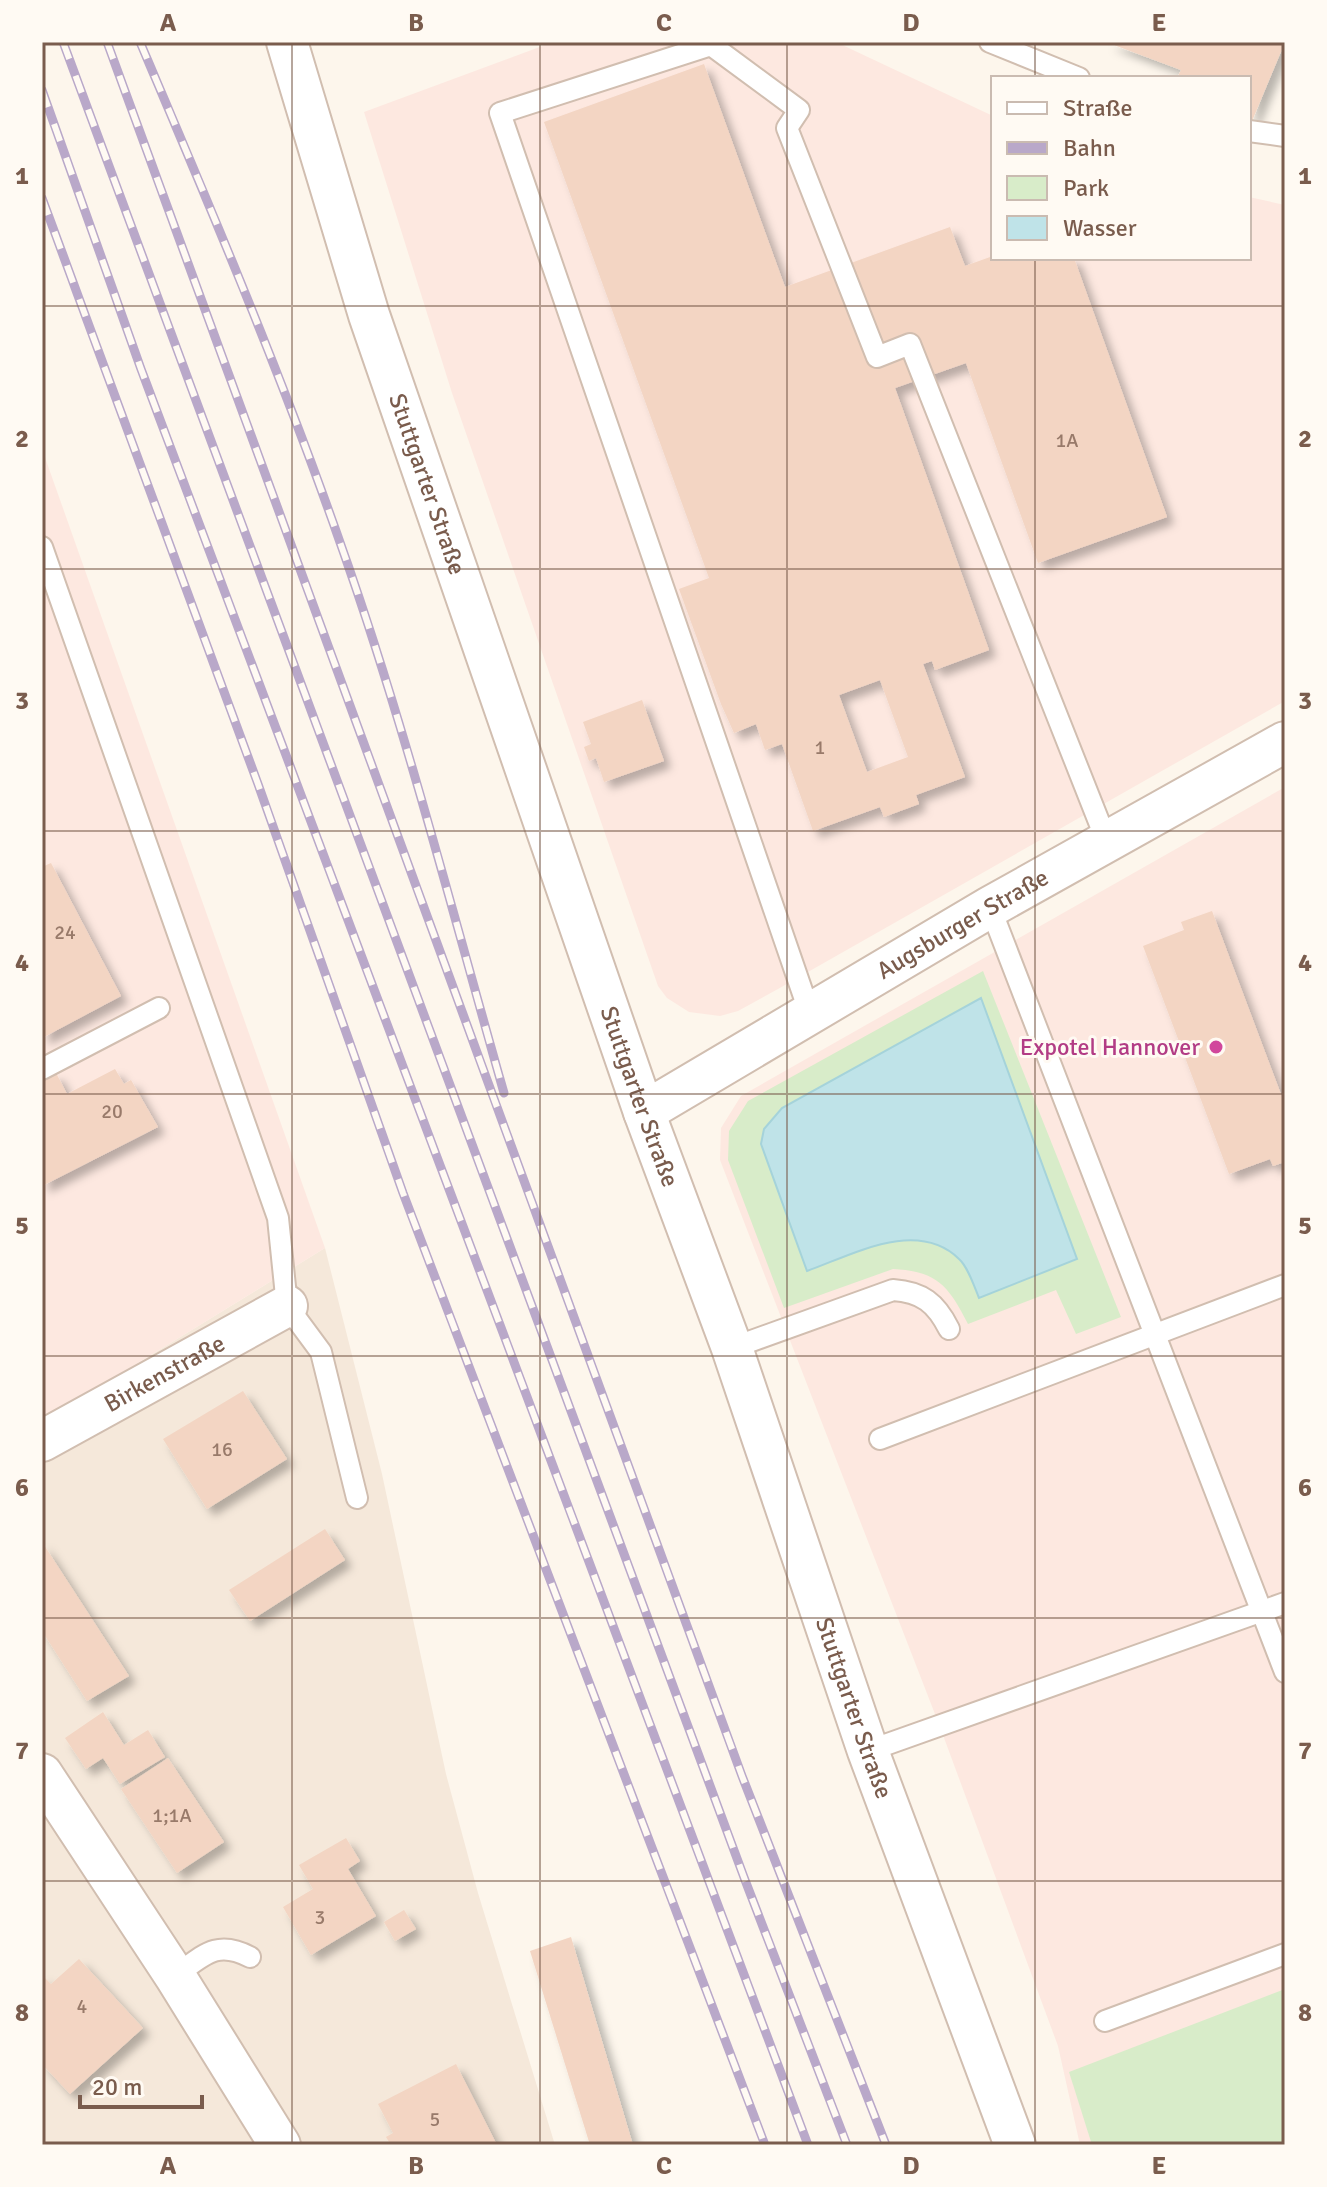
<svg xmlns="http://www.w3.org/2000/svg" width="1327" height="2187" viewBox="0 0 1327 2187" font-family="Signika,sans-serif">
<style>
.residential{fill:#f5e8da}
.commercial{fill:#fde8e0}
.green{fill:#d8ecc9}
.water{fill:#bfe3e8;stroke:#a5d3da;stroke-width:2}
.building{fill:#f3d5c3;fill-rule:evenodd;filter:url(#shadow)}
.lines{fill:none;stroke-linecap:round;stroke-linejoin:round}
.lane-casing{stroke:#d1beb0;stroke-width:24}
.street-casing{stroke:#d1beb0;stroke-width:44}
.lane{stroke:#fff;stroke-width:20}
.street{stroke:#fff;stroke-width:40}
.rail-casing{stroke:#b9a8c9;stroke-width:9}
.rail{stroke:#fffaf3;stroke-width:6;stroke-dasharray:18;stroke-linecap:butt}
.grid{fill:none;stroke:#7a5c4d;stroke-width:2;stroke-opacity:0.55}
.hotel-dot{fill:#d1479c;stroke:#fffaf3;stroke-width:3}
.labels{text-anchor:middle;stroke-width:6;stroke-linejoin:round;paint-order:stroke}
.number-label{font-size:20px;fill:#987a6a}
.street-label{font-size:24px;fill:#7a5c4d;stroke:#fffaf3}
.hotel-label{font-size:24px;fill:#b23c85;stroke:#fffaf3;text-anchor:end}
.neatline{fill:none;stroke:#7a5c4d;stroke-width:3}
.grid-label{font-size:26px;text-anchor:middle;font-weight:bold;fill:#7a5c4d}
</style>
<defs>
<filter id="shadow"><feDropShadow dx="7" dy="7" stdDeviation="4" flood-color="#0004"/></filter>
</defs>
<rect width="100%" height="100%" fill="#fdf6ec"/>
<polygon class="residential" points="325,1248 382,1474 446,1774 478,1893 555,2145 42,2145 42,1422"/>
<g class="commercial">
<polygon points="553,42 836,42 993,116 993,258 1249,258 1249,197 1285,205 1285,701 778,989 738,1011 720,1016 689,1012 667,998 658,986 452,393 364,112"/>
<polygon points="42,449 325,1248 42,1422"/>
<polygon points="1285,787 1285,2145 1080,2145 1058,2046 940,1727 720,1160 721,1128 741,1096"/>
</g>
<g class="green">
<path d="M983,971L1121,1317L1076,1334L1056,1290L968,1324C949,1287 938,1271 893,1269L784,1308L728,1160L729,1131L748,1101Z"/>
<polygon points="1285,1989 1285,2145 1092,2145 1069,2072"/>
</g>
<path class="water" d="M981,998L1077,1259L979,1298C974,1286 968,1267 959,1259C917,1218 852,1255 807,1271L761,1144L764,1129L782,1108Z"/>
<g class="building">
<polygon points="1106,42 1285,42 1252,121 1249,120 1249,78 1177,78 1181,70"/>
<path d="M704,64L785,287L950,227L965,266L993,256L1074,258L1167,517L1038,563L966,363L895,388L989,650L935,670L932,661L923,664L965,777L916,795L919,804L884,817L880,807L813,831L782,744L765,750L756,724L734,733L721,704L679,589L709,578L544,122ZM880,680L908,757L867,772L839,695Z"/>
<polygon points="642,700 664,761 604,782 596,758 589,761 584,747 591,744 583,722"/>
<polygon points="51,863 121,996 42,1038 42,867"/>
<polygon points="1212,911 1285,1105 1285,1162 1273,1166 1270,1159 1229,1174 1143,946 1184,930 1181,922"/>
<polygon points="115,1069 124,1084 131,1080 158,1127 42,1186 42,1080 56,1073 67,1094"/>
<polygon points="243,1391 287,1459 207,1509 163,1439"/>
<polygon points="325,1529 345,1560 250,1621 229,1590"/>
<polygon points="42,1542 129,1676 87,1701 42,1631"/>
<polygon points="103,1712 124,1745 148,1730 165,1757 120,1784 103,1758 86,1769 65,1738"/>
<polygon points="168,1758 224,1842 177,1873 121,1789"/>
<polygon points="346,1838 360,1861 348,1869 376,1916 311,1955 283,1907 313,1889 299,1865"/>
<polygon points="404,1910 416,1929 395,1941 384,1922"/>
<polygon points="571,1937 633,2145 590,2145 530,1951"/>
<polygon points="79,1959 143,2028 70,2094 42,2064 42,1975 51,1984"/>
<polygon points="456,2064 497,2145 391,2145 386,2137 393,2133 378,2104"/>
</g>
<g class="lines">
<defs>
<g id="lane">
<polyline points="990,42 1079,78"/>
<polyline points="1249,131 1285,136"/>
<polyline points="42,547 278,1218 287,1306 321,1352 357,1498"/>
<polyline points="990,907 1285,1672"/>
<polyline points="810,1014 500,113 711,45 799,110 787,128 877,357 910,344 1107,842"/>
<polyline points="42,1069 159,1008"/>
<path d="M732,1348L893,1290C922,1292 936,1303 949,1329"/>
<polyline points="880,1439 1285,1285"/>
<polyline points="868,1751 1285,1603"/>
<path d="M175,1976C203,1956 216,1939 250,1957"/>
<polyline points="1105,2021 1285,1954"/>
</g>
<g id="street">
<path id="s1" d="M287,42L369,315L644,1112L732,1348L868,1751L1015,2145"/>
<path id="s2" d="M644,1112L990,907L1285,742"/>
<path id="s3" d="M42,1441L287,1306"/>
<polyline points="42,1774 175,1976 280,2145"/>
</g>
</defs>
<use href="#lane" class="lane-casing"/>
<use href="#street" class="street-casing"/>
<use href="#lane" class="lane"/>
<use href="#street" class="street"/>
<defs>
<g id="rail">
<polyline points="63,42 745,1880 847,2145"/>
<polyline points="107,42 742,1776 886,2145"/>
<path d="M140,42C211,209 282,376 342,548C405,726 452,911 504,1093"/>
<polyline points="42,90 141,369 808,2145"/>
<polyline points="42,198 258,784 403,1193 765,2145"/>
</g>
</defs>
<use href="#rail" class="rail-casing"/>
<use href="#rail" class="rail"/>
</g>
<path class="grid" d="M292,42V2145M540,42V2145M787,42V2145M1035,42V78M1035,258V2145M42,306H1285M42,569H1285M42,831H1285M42,1094H1285M42,1356H1285M42,1618H1285M42,1881H1285"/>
<circle class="hotel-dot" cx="1216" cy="1047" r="8"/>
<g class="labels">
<g class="number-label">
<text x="1067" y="447">1A</text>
<text x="820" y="754">1</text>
<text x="65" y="939">24</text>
<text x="112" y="1118">20</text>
<text x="222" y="1456">16</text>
<text x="172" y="1822">1;1A</text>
<text x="320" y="1924">3</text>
<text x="82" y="2013">4</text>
<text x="435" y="2126">5</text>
</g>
<g class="street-label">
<text dy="8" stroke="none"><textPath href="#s1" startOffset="464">Stuttgarter Straße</textPath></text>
<text dy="8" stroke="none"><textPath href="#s2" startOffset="370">Augsburger Straße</textPath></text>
<text dy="8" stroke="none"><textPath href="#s1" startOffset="1112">Stuttgarter Straße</textPath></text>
<text dy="8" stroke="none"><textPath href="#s3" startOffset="140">Birkenstraße</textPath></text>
<text dy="8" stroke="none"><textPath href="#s1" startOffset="1760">Stuttgarter Straße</textPath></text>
</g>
<g class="hotel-label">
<text x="1200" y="1055">Expotel Hannover</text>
</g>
</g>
<rect width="1327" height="2187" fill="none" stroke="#fffaf3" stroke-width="88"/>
<rect x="991" y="76" width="260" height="184" fill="#fffaf3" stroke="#cabbb1" stroke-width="2"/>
<rect x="1007" y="102" width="40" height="12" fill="#ffffff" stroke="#cabbb1" stroke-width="2"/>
<text x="1063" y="116" font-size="24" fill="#7a5c4d">Straße</text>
<rect x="1007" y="142" width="40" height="12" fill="#b9a8c9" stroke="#cabbb1" stroke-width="2"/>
<text x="1063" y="156" font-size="24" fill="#7a5c4d">Bahn</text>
<rect x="1007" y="176" width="40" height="24" fill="#d8ecc9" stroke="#cabbb1" stroke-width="2"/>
<text x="1063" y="196" font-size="24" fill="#7a5c4d">Park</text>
<rect x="1007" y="216" width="40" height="24" fill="#bfe3e8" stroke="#cabbb1" stroke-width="2"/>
<text x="1063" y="236" font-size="24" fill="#7a5c4d">Wasser</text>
<path d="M80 2095v12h122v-12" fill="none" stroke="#7a5c4d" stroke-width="4"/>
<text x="92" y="2095" font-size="24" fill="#7a5c4d" stroke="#fffaf3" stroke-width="6" paint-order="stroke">20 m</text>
<rect x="44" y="44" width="1239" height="2099" class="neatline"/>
<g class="grid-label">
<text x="168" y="31">A</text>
<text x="416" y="31">B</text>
<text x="664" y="31">C</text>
<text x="911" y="31">D</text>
<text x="1159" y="31">E</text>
<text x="22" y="184">1</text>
<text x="1305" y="184">1</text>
<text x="22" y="447">2</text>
<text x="1305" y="447">2</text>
<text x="22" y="709">3</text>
<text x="1305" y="709">3</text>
<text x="22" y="971">4</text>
<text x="1305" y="971">4</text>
<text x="22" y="1234">5</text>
<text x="1305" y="1234">5</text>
<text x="22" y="1496">6</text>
<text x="1305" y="1496">6</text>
<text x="22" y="1759">7</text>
<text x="1305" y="1759">7</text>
<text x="22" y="2021">8</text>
<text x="1305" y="2021">8</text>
<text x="168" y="2174">A</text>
<text x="416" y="2174">B</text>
<text x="664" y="2174">C</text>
<text x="911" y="2174">D</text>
<text x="1159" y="2174">E</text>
</g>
</svg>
